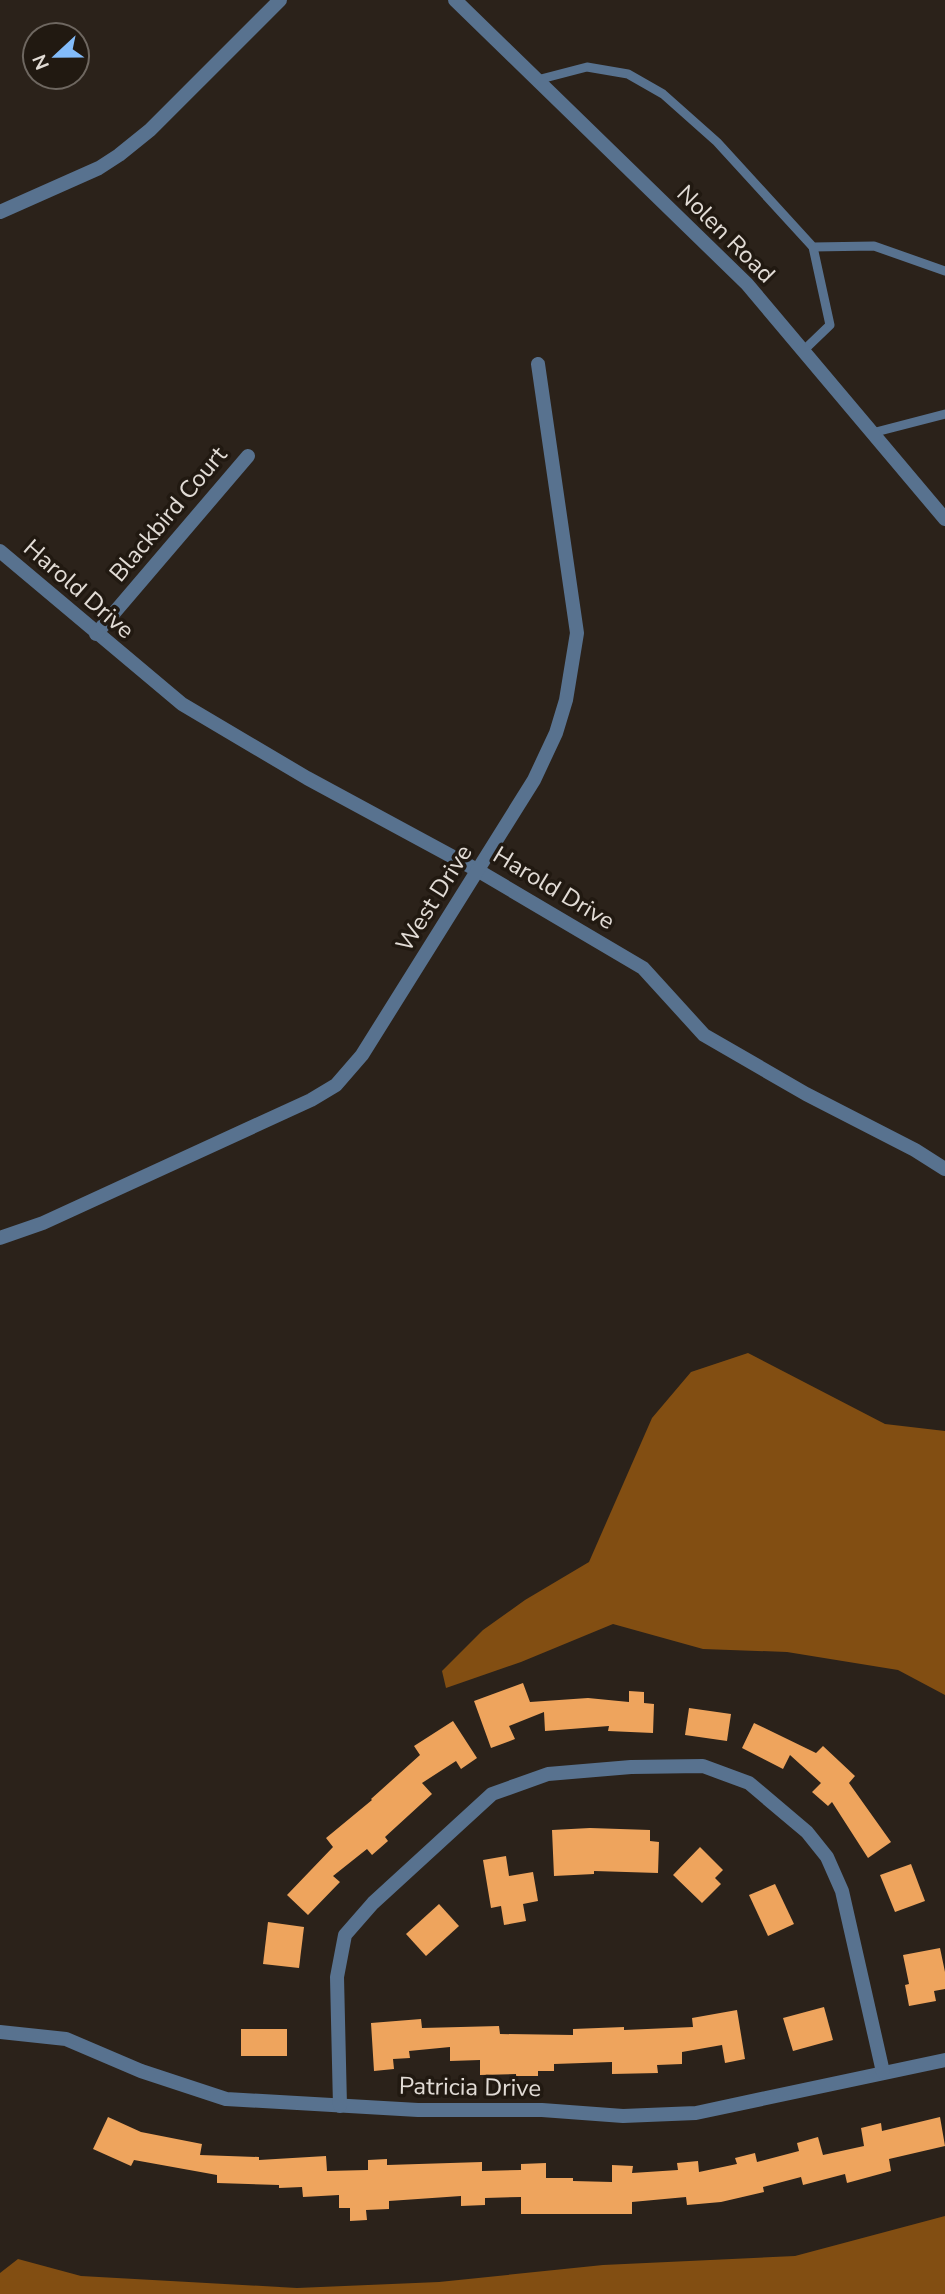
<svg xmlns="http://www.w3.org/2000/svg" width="945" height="2294" viewBox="0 0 945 2294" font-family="'Nunito Sans',sans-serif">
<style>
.forest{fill:#824e12}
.building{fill:#eea45d}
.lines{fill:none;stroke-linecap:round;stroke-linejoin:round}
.service{stroke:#58728f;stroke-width:9}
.minor{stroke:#58728f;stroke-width:14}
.labels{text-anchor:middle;stroke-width:7;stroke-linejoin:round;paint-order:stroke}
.street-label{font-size:24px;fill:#e2dcd6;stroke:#211911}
</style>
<rect width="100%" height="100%" fill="#2b221a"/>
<g class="forest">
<polygon points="748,1353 885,1424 945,1431 945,1695 898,1670 787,1652 703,1649 613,1624 521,1662 446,1688 442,1671 483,1630 525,1600 589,1562 652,1418 691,1372"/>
<polygon points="945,2216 945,2294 0,2294 0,2273 18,2259 81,2276 297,2288 439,2282 603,2265 795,2256"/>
</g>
<g class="building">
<polygon points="523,1683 530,1702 588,1698 629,1702 629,1691 644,1692 644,1703 654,1704 653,1733 608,1731 609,1726 545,1731 544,1712 509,1726 515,1739 491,1748 474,1701"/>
<polygon points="689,1708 731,1714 727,1741 685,1735"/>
<polygon points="453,1721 477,1758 461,1769 456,1761 422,1783 432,1794 385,1837 388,1841 372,1855 367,1849 333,1876 340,1882 308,1915 287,1895 333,1847 326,1838 372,1800 371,1799 420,1755 414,1746"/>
<polygon points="754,1723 816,1753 823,1746 855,1776 849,1783 891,1842 868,1858 832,1802 828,1806 812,1792 821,1783 790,1755 783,1769 742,1748"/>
<polygon points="590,1828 650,1830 650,1841 659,1842 658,1873 594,1871 594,1874 554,1876 552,1830"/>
<polygon points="700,1847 723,1870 715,1878 721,1884 702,1903 673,1875"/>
<polygon points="506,1856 509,1876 533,1872 538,1901 523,1904 526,1921 504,1925 501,1906 491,1908 483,1860"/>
<polygon points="911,1864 925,1901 895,1912 880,1875"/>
<polygon points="775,1884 794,1924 768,1936 749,1895"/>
<polygon points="439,1904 459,1926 426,1956 406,1934"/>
<polygon points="268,1922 304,1927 299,1968 263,1964"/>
<polygon points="940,1948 945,1972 945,1989 934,1991 936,2001 909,2006 905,1985 909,1984 903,1955"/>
<polygon points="824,2007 833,2040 793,2051 783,2018"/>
<polygon points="737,2010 745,2059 725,2063 722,2045 682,2052 682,2064 657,2065 658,2073 612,2074 612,2062 554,2064 554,2071 538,2071 538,2076 516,2076 516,2074 480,2075 480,2060 450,2061 450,2047 409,2051 410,2058 393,2059 394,2069 374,2071 371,2023 421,2019 422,2028 499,2026 500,2034 573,2035 573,2029 624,2027 624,2030 693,2027 692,2018"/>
<rect x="241" y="2029" width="46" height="27"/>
<polygon points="108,2117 141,2132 202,2144 200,2155 259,2157 259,2160 326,2156 327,2171 368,2170 368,2160 387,2159 387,2165 482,2162 482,2171 521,2170 521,2164 546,2163 546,2178 573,2178 573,2181 612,2182 612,2165 633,2166 632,2173 678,2170 677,2163 698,2161 699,2172 737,2164 735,2158 755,2153 757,2162 799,2151 797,2143 818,2137 823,2155 864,2146 861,2128 881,2123 882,2131 940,2117 945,2146 889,2159 891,2171 847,2183 845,2174 803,2185 801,2177 763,2187 764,2192 721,2202 687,2205 686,2197 632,2202 632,2214 521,2214 521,2197 485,2198 485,2205 461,2206 461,2196 389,2201 389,2209 366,2210 367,2220 350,2221 350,2208 339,2208 339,2195 303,2197 302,2187 279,2188 279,2185 217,2183 217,2175 134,2160 131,2166 93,2149"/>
</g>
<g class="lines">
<g class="service">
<polyline points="537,80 587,67 628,74 663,94 717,142 813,247 874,246 945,271"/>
<polyline points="803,351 830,325 813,247"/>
<polyline points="872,433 945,414"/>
</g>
<g class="minor">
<polyline points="455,0 747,284 945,519"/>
<polyline points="0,212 99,168 119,155 150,130 280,0"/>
<polyline points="0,551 182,704 307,778 477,870 643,968 704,1035 806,1094 915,1150 945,1169"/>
<polyline points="96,634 248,456"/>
<polyline points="0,1238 43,1223 311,1100 336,1085 362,1055 534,780 556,733 566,700 577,633 538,364"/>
<polyline points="0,2032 66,2039 141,2071 226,2099 418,2110 542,2110 623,2116 696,2113 945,2060"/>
<polyline points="340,2106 337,1977 345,1935 373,1903 492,1794 548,1774 631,1767 703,1766 749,1783 807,1832 827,1857 842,1891 883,2072"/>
</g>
</g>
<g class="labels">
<g class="street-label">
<text transform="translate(726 234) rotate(45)" y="8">Nolen Road</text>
<text transform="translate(168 514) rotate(-50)" y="8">Blackbird Court</text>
<text transform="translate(79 589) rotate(41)" y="8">Harold Drive</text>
<text transform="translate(554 888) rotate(31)" y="8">Harold Drive</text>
<text transform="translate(434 898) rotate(-58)" y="8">West Drive</text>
<text transform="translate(470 2087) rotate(1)" y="8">Patricia Drive</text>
</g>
</g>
<g transform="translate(56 56) rotate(248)"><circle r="33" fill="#211911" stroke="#6e6760" stroke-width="2"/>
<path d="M0-5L12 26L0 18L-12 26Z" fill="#83bcfb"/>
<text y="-10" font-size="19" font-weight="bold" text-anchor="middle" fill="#e2dcd6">N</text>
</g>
</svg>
